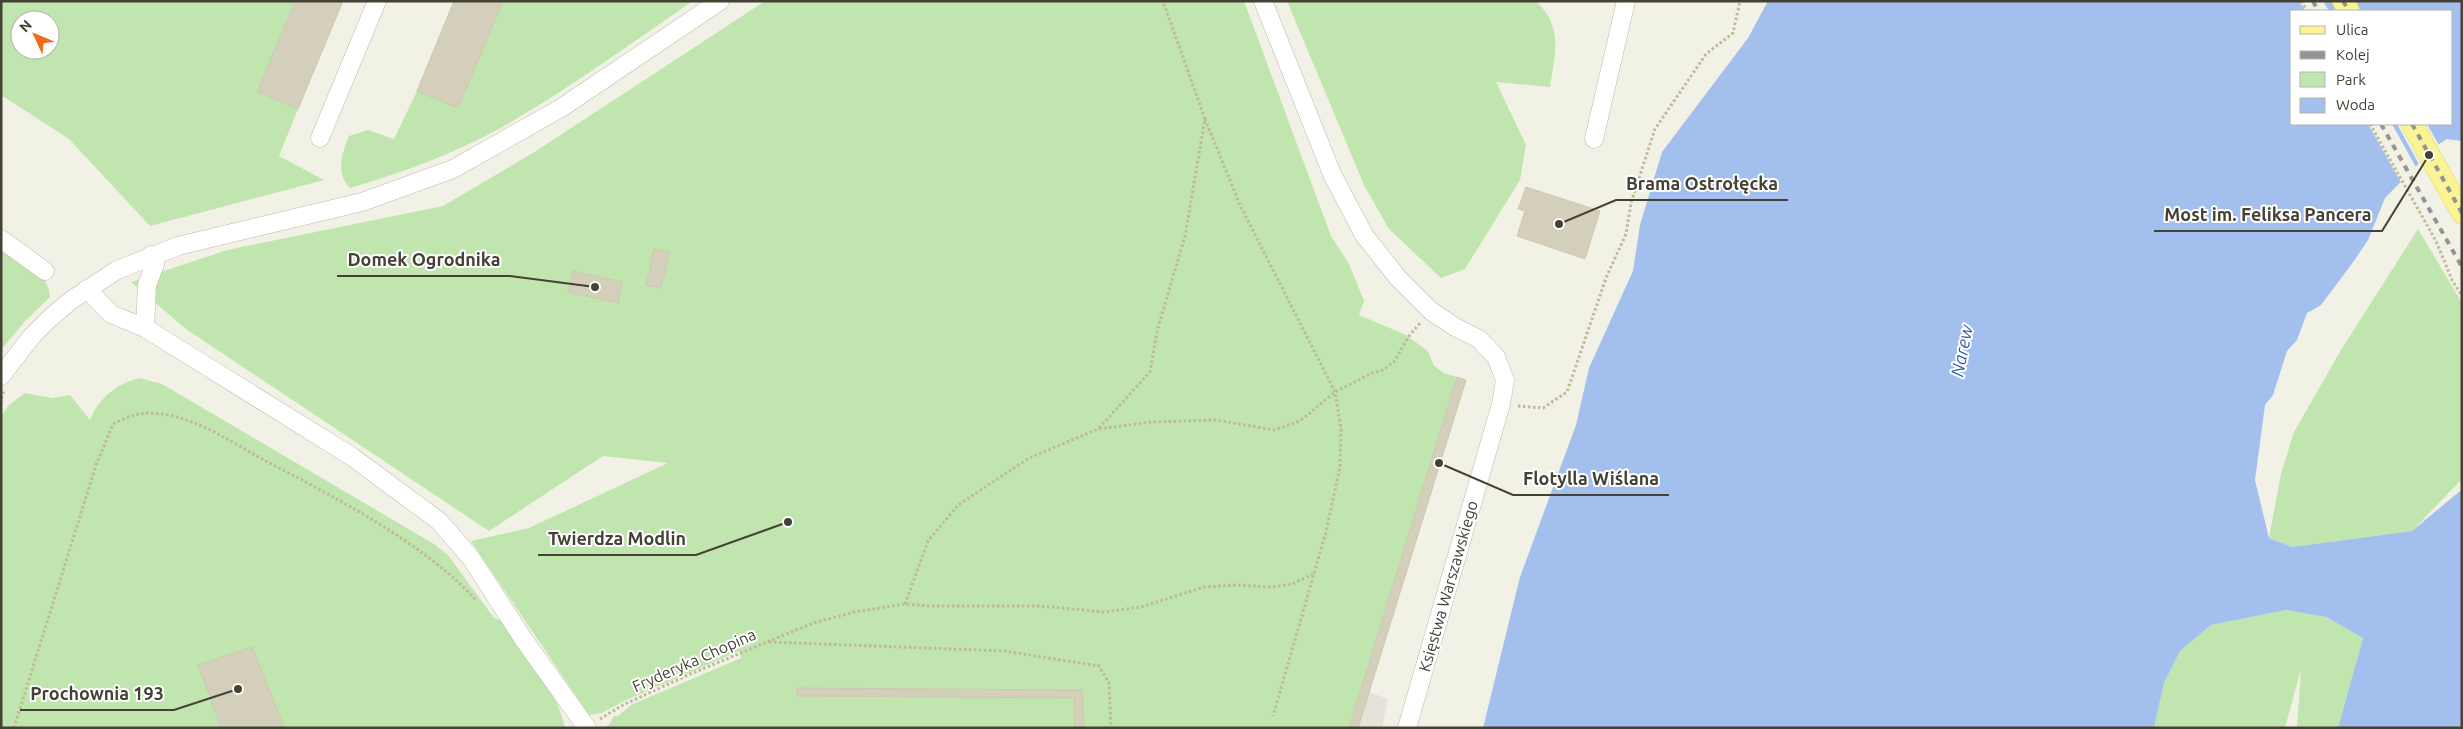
<svg xmlns="http://www.w3.org/2000/svg" width="2463" height="729" viewBox="0 0 2463 729" font-family="Ubuntu,sans-serif">
<style>
.industrial{fill:#e4e2da}
.green{fill:#c1e5af;fill-rule:evenodd}
.water{fill:#a2bfee;fill-rule:evenodd}
.pier{fill:#f2f1e5}
.building{fill:#d3cfbb;stroke:#cec8ae}
.lines{fill:none;stroke-linecap:round;stroke-linejoin:round}
.minor-casing{stroke:#bdbaa8;stroke-width:19}
.major-casing{stroke:#e0d565;stroke-width:22}
.path{stroke:#beb99a;stroke-width:3;stroke-dasharray:2.5 2.5;stroke-linecap:butt}
.minor{stroke:#fff;stroke-width:18}
.major{stroke:#fbf495;stroke-width:21}
.rail{stroke:#949494;stroke-width:4;stroke-dasharray:6 6;stroke-linecap:butt}
.labels{text-anchor:middle;stroke-width:4;stroke-linejoin:round;paint-order:stroke}
.street-label{font-size:16px;fill:#444135;stroke:#fff}
.water-label{font-size:18px;font-style:italic;fill:#325eac;stroke:#fff}
.leader{fill:none;stroke:#444135;stroke-width:2}
.callout-dot{fill:#444135;stroke:#fff;stroke-width:2}
.callout-label{font-size:18px;text-anchor:middle;font-weight:bold;fill:#444135;stroke:#fff;stroke-width:4;stroke-linejoin:round;paint-order:stroke}
</style>
<rect width="100%" height="100%" fill="#f2f1e5"/>
<polygon class="industrial" points="1369,692 1388,699 1382,728 1358,728"/>
<g class="green">
<path d="M1,1H295L257,92L298,109L279,156L324,180L150,226L69,139L1,95ZM20,20H50V50H20Z"/>
<path d="M503,1H693C628,45 564,93 495,131C449,156 400,173 350,188C335,173 342,153 349,136L368,130L394,139L417,91L458,107Z"/>
<polygon points="765,1 1244,1 1331,236 1349,264 1364,301 1359,315 1404,334 1428,351 1434,366 1444,373 1466,380 1358,728 605,728 611,722 614,716 618,716 631,705 741,658 739,651 624,701 602,713 589,715 471,541 529,528 668,463 603,456 489,531 186,329 131,282 227,250 443,206 536,151"/>
<path d="M1287,1H1536C1564,28 1555,53 1550,87L1496,82L1526,145L1520,180L1465,269L1441,278L1389,229L1364,185Z"/>
<polygon points="2418,229 2462,303 2462,479 2412,531 2292,547 2269,538 2281,474 2294,432 2341,350"/>
<path d="M1,246C18,258 50,273 50,297L25,321L1,350Z"/>
<path d="M139,378L162,384L434,544L448,555L494,618L501,620C523,650 558,691 565,728H1V417L8,406L25,393L52,398L70,395L90,420C99,398 116,384 139,378Z"/>
<polygon points="2286,610 2326,617 2363,638 2338,728 2297,728 2301,669 2285,728 2154,728 2164,683 2180,651 2211,625"/>
</g>
<path class="water" d="M1768,1H2462V141L2447,139L2436,146L2385,198L2368,240L2351,265L2321,305L2307,313L2297,340L2287,351L2273,395L2265,405L2255,480L2269,538L2292,547L2412,531L2460,491L2462,494V728H2338L2363,638L2326,617L2286,610L2211,625L2180,651L2164,683L2154,728H1483L1520,577L1576,425L1589,368L1633,271L1640,225L1662,152L1748,38ZM2292,11H2452V124H2292Z"/>
<g class="pier">
<polygon points="2299,1 2323,1 2329,11 2305,11"/>
<polygon points="2368,124 2392,124 2417,169 2402,184"/>
<polygon points="2397,124 2427,124 2440,147 2420,166"/>
</g>
<g class="building">
<polygon points="295,1 343,1 298,109 257,92"/>
<polygon points="454,1 503,1 458,108 417,91"/>
<polygon points="1526,187 1600,211 1585,259 1517,236 1525,211 1518,209"/>
<polygon points="654,249 670,252 661,288 646,285"/>
<polygon points="573,271 622,282 618,303 568,292"/>
<polygon points="1457,377 1466,380 1358,728 1349,728"/>
<polygon points="252,647 278,712 284,728 221,728 198,665"/>
<polygon points="797,688 1082,690 1084,728 1075,728 1074,698 797,696"/>
</g>
<g class="lines">
<defs>
<g id="minor">
<polyline points="1263,1 1332,174 1364,235 1398,278 1431,311 1455,327 1479,339 1496,357 1505,380 1501,404 1407,728"/>
<polyline points="320,138 377,1"/>
<polyline points="1594,139 1626,1"/>
<polyline points="1,239 45,271"/>
<polyline points="87,289 111,314 145,328 351,456 439,521 471,558 524,640 587,728"/>
<polyline points="145,328 147,285 155,264 151,255"/>
<polyline points="1,376 32,336 48,320 70,301 117,270 178,246 362,202 453,169 561,108 720,1"/>
</g>
<g id="major">
<polyline points="2343,1 2349,11"/>
<polyline points="2412,124 2462,213"/>
</g>
</defs>
<use href="#minor" class="minor-casing"/>
<use href="#major" class="major-casing"/>
<g class="path">
<polyline points="2301,1 2307,11"/>
<polyline points="1205,119 1240,205 1335,392 1341,429 1340,467 1326,532 1273,716"/>
<polyline points="2370,124 2436,241 2452,280 2462,296"/>
<polyline points="1,398 4,392"/>
<polyline points="1518,406 1543,408 1567,392 1606,278 1626,234 1631,203 1655,129 1706,54 1733,33 1740,1"/>
<polyline points="1099,428 1150,372 1157,331 1185,236 1205,119 1163,1"/>
<polyline points="905,604 928,541 958,505 1029,458 1098,429 1152,422 1216,420 1274,430 1300,421 1335,392 1370,374 1383,370 1394,362 1409,336 1421,322"/>
<polyline points="769,642 1004,651 1099,666 1109,683 1111,728"/>
<polyline points="600,719 623,705 688,675 813,623 854,612 905,604 928,606 1040,606 1105,612 1141,607 1204,587 1236,585 1271,587 1292,584 1313,574"/>
<path d="M14,728L96,465L113,424C135,413 143,411 168,415C203,422 233,443 264,460C334,497 423,542 476,600"/>
</g>
<use href="#minor" class="minor"/>
<use href="#major" class="major"/>
<g class="rail">
<polyline points="2313,1 2318,11"/>
<polyline points="2343,1 2349,11"/>
<polyline points="2381,124 2462,267"/>
<polyline points="2412,124 2462,213"/>
</g>
</g>
<g class="labels">
<g class="street-label">
<text transform="translate(1448 586) rotate(-74)" y="6">Księstwa Warszawskiego</text>
<text transform="translate(694 660) rotate(-24)" y="6">Fryderyka Chopina</text>
</g>
<g class="water-label">
<text transform="translate(1962 351) rotate(-79)" y="6">Narew</text>
</g>
</g>
<path class="leader" d="M1559 224L1616 200H1788M2429 155L2382 231H2154M595 287L510 276H337M1439 463L1513 495H1669M788 522L696 555H538M238 689L174 710H20"/>
<g class="callout-dot">
<circle cx="1559" cy="224" r="5"/>
<circle cx="2429" cy="155" r="5"/>
<circle cx="595" cy="287" r="5"/>
<circle cx="1439" cy="463" r="5"/>
<circle cx="788" cy="522" r="5"/>
<circle cx="238" cy="689" r="5"/>
</g>
<g class="callout-label">
<text x="1702" y="190">Brama Ostrołęcka</text>
<text x="2268" y="221">Most im. Feliksa Pancera</text>
<text x="424" y="266">Domek Ogrodnika</text>
<text x="1591" y="485">Flotylla Wiślana</text>
<text x="617" y="545">Twierdza Modlin</text>
<text x="97" y="700">Prochownia 193</text>
</g>
<rect width="2463" height="729" fill="none" stroke="#444135" stroke-width="5"/>
<rect x="2290" y="10" width="162" height="115" fill="#ffffff" stroke="#b4b3ae"/>
<rect x="2300" y="26" width="25" height="8" fill="#fbf495" stroke="#b4b3ae"/>
<text x="2336" y="35" font-size="15" fill="#444135">Ulica</text>
<rect x="2300" y="51" width="25" height="8" fill="#949494" stroke="#b4b3ae"/>
<text x="2336" y="60" font-size="15" fill="#444135">Kolej</text>
<rect x="2300" y="72" width="25" height="15" fill="#c1e5af" stroke="#b4b3ae"/>
<text x="2336" y="85" font-size="15" fill="#444135">Park</text>
<rect x="2300" y="98" width="25" height="15" fill="#a2bfee" stroke="#b4b3ae"/>
<text x="2336" y="110" font-size="15" fill="#444135">Woda</text>
<g transform="translate(35 35) rotate(314)"><circle r="24" fill="#ffffff" stroke="#b4b3ae"/>
<path d="M0-4L9 19L0 12L-9 19Z" fill="#f36a1b"/>
<text y="-8" font-size="14" font-weight="bold" text-anchor="middle" fill="#444135">N</text>
</g>
</svg>
